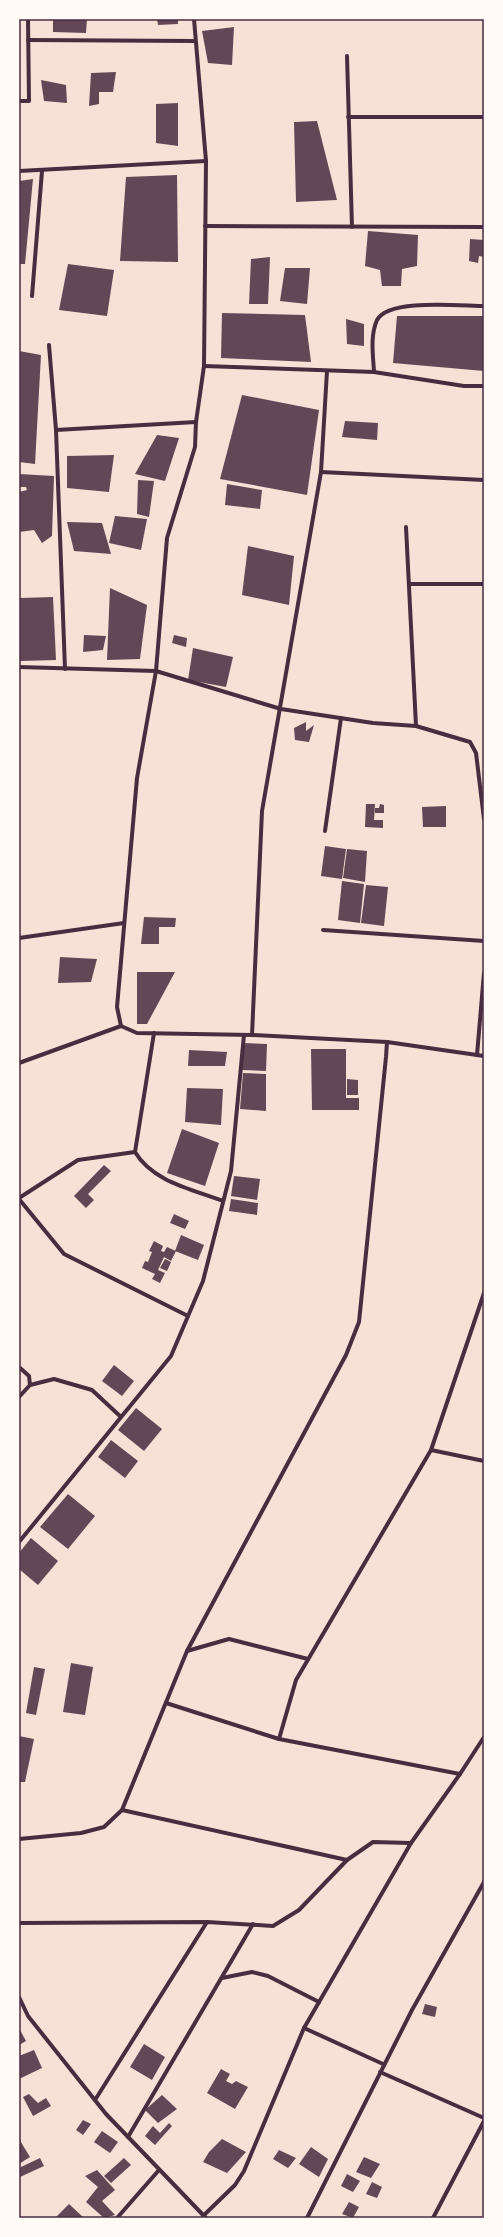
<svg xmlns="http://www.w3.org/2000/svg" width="503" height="2237" viewBox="0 0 503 2237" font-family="Roboto,sans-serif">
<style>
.building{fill:#644757}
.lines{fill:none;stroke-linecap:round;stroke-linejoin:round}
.minor{stroke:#4a2c40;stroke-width:4}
.neatline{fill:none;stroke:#4a2c40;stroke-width:1.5}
</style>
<rect width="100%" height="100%" fill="#f7e1d7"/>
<g class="building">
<polygon points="53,19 87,19 86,33 53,32"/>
<polygon points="157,19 178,19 178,24 158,25"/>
<polygon points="234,27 232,65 208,63 202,31"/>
<polygon points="116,72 113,92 99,92 99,104 89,106 91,73"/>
<polygon points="41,80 66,85 67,103 44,101"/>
<polygon points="178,103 178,146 156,143 156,104"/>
<polygon points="317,121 337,200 296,202 294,122"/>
<polygon points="177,175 178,262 120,261 126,177"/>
<polygon points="33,179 25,264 19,264 19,181"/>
<polygon points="368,231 418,235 417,266 402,269 401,286 382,286 380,270 365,266"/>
<polygon points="470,239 484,240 484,257 479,256 478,263 469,261"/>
<polygon points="270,257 268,304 249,304 251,259"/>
<polygon points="68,264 114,270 107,316 59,310"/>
<polygon points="285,268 310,268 307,304 280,301"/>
<polygon points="222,313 305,315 311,362 221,358"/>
<polygon points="397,316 484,316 484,371 393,363"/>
<polygon points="346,319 364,324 364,346 347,344"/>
<polygon points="19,351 41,355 35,464 19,462"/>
<polygon points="242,395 319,410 307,495 220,479"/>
<polygon points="345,421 378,423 377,440 342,437"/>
<polygon points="157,435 179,438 165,481 135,474"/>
<polygon points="114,455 109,492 67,488 67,456"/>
<polygon points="19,474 54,476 52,536 42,543 34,530 19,532 19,492 27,490 26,487 19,487"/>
<polygon points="138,480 154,481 149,517 137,514"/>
<polygon points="227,484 262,490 260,509 225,505"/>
<polygon points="115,516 147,519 141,550 109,543"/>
<polygon points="67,522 102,523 111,554 74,551"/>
<polygon points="248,546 294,556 289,605 242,595"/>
<polygon points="110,588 147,605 140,659 107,660"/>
<polygon points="53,597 56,660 20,661 19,598"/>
<polygon points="84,635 106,636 103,650 83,652"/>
<polygon points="174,635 187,638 186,647 172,643"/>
<polygon points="193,648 233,657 226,687 188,680"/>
<polygon points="306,722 306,731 314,725 309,742 295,740 294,728"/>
<polygon points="366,804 375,804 374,820 383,820 383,828 365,827"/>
<polygon points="380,804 384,805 384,813 375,813 375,808 379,808"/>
<polygon points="446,806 446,827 423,827 422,807"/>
<polygon points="325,846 346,849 342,879 321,876"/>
<polygon points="347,849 367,851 365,882 343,878"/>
<polygon points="342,881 364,884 360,923 338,920"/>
<polygon points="366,885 388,887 384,926 361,923"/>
<polygon points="144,917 176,918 175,927 159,927 159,944 141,944"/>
<polygon points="60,957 97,959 91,982 58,983"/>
<polygon points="137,972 175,972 147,1024 137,1024"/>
<polygon points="243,1043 267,1044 266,1071 242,1070"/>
<polygon points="311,1049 346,1049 346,1098 359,1098 359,1110 312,1110"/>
<polygon points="189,1050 227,1052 225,1066 188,1066"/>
<polygon points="243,1073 266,1074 266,1111 240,1109"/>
<polygon points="347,1079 358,1080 358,1095 347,1095"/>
<polygon points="187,1088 223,1089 221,1125 185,1122"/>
<polygon points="182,1129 219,1143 205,1186 167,1173"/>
<polygon points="104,1165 111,1171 88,1194 94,1200 86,1208 74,1196"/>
<polygon points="234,1176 260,1179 257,1200 231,1196"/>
<polygon points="231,1199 258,1203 257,1215 229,1211"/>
<polygon points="174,1214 189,1221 185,1229 170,1223"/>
<polygon points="181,1235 204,1245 198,1260 175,1251"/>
<polygon points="154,1241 163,1246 161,1251 164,1252 167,1247 176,1251 171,1261 164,1257 158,1270 165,1273 160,1283 152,1279 155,1274 142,1268 145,1261 148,1262 152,1252 149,1251"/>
<polygon points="165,1259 171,1262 167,1271 160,1268"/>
<polygon points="114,1365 134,1381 122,1396 102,1381"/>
<polygon points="136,1408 162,1429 144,1451 118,1430"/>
<polygon points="111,1440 138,1461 125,1478 98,1457"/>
<polygon points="68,1494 95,1516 68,1549 40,1527"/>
<polygon points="31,1538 58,1561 38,1585 19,1569 19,1553"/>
<polygon points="71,1663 93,1667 85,1715 63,1712"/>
<polygon points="34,1667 45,1669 36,1715 26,1713"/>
<polygon points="19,1736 34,1739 25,1782 19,1782"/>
<polygon points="425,2004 437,2007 435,2017 422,2014"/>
<polygon points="19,2028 26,2041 19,2045"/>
<polygon points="144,2044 165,2057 152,2080 130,2067"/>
<polygon points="34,2050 42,2068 19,2079 19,2056"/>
<polygon points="221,2069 230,2074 226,2081 232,2084 236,2081 248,2087 235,2109 207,2093"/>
<polygon points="29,2094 38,2103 46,2098 51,2106 33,2116 23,2097"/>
<polygon points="162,2095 177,2109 158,2123 145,2110"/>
<polygon points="83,2120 91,2124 83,2135 76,2130"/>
<polygon points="169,2123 172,2126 155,2145 145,2136 153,2126 160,2133"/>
<polygon points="102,2131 118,2142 110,2153 94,2142"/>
<polygon points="19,2139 30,2157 19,2164"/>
<polygon points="222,2139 246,2152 227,2173 203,2162 209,2152"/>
<polygon points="311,2147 328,2159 319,2177 299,2164"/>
<polygon points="279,2150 296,2158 288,2168 273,2159"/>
<polygon points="364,2157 380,2164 371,2178 356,2172"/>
<polygon points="40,2158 44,2166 20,2177 19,2168"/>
<polygon points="124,2158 131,2165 111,2183 104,2176"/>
<polygon points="97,2170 115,2190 102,2201 115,2215 104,2218 86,2202 98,2187 85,2176"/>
<polygon points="347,2174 360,2181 353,2192 341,2186"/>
<polygon points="372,2182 382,2187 377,2198 366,2194"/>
<polygon points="349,2202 359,2207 353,2218 342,2214"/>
<polygon points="69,2204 84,2218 55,2218"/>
</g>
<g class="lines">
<g class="minor">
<polyline points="28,40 195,41"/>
<polyline points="347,56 352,227"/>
<polyline points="19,101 29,101 28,19"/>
<polyline points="348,117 484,117"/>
<polyline points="19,171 206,161"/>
<polyline points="205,226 484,227"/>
<polyline points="32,296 42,171"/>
<polyline points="49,345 56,430 65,669"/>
<polyline points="204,366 374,372 464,386 484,386"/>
<path d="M374,372C373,354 370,336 377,320C388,298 462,306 484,306"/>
<polyline points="56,430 196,422"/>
<polyline points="321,472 484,480"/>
<polyline points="406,527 416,726"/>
<polyline points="409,584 484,584"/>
<polyline points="19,667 156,671 281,709 373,723 416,726 470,742 476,753 484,819"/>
<polyline points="325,831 341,718"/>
<polyline points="323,930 484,941"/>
<polyline points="19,938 124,923"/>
<path d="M154,1033L135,1152C153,1182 192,1189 223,1201"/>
<polyline points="252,1035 262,811 321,472 327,371"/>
<polyline points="387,1042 484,1056"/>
<polyline points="477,1055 484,973"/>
<polyline points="19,1063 121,1026"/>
<polyline points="19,1198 78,1160 135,1152"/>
<polyline points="19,1199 64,1254 188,1316"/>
<polyline points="19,1367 29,1376 30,1385 19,1397"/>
<polyline points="30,1385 54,1379 92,1390 121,1417"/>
<polyline points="431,1450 484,1461"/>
<polyline points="19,1542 171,1356 203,1281 231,1171 244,1035"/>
<polyline points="187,1651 229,1639 308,1659"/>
<polyline points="166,1703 279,1739 460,1774 484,1737"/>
<polyline points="279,1739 296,1680 431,1450 484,1293"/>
<polyline points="122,1810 347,1860"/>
<polyline points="19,1839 81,1833 104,1827 122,1810 187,1651 346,1355 359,1322 386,1057 387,1042 252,1035 137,1033 121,1026 117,1007 137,778 156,671 167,538 195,447 196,422 204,366 206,161 194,19"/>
<polyline points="19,1923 207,1922 273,1926 299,1910 347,1860 373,1842 411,1843"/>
<polyline points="222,1978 252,1972 268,1976 319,2002"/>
<polyline points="19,1997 28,2016 106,2114 206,2218"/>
<polyline points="304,2028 383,2064"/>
<polyline points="380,2072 484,2118"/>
<polyline points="95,2100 207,1922"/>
<polyline points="128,2137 253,1924"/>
<polyline points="203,2216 235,2185 244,2171 304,2028 411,1843 460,1774"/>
<polyline points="117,2218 159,2170"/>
<polyline points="307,2218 412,2010 484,1882"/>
<polyline points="433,2218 484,2121"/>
</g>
</g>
<rect width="503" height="2237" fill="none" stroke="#fffaf5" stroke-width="40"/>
<rect x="20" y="20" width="463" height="2197" class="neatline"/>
</svg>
